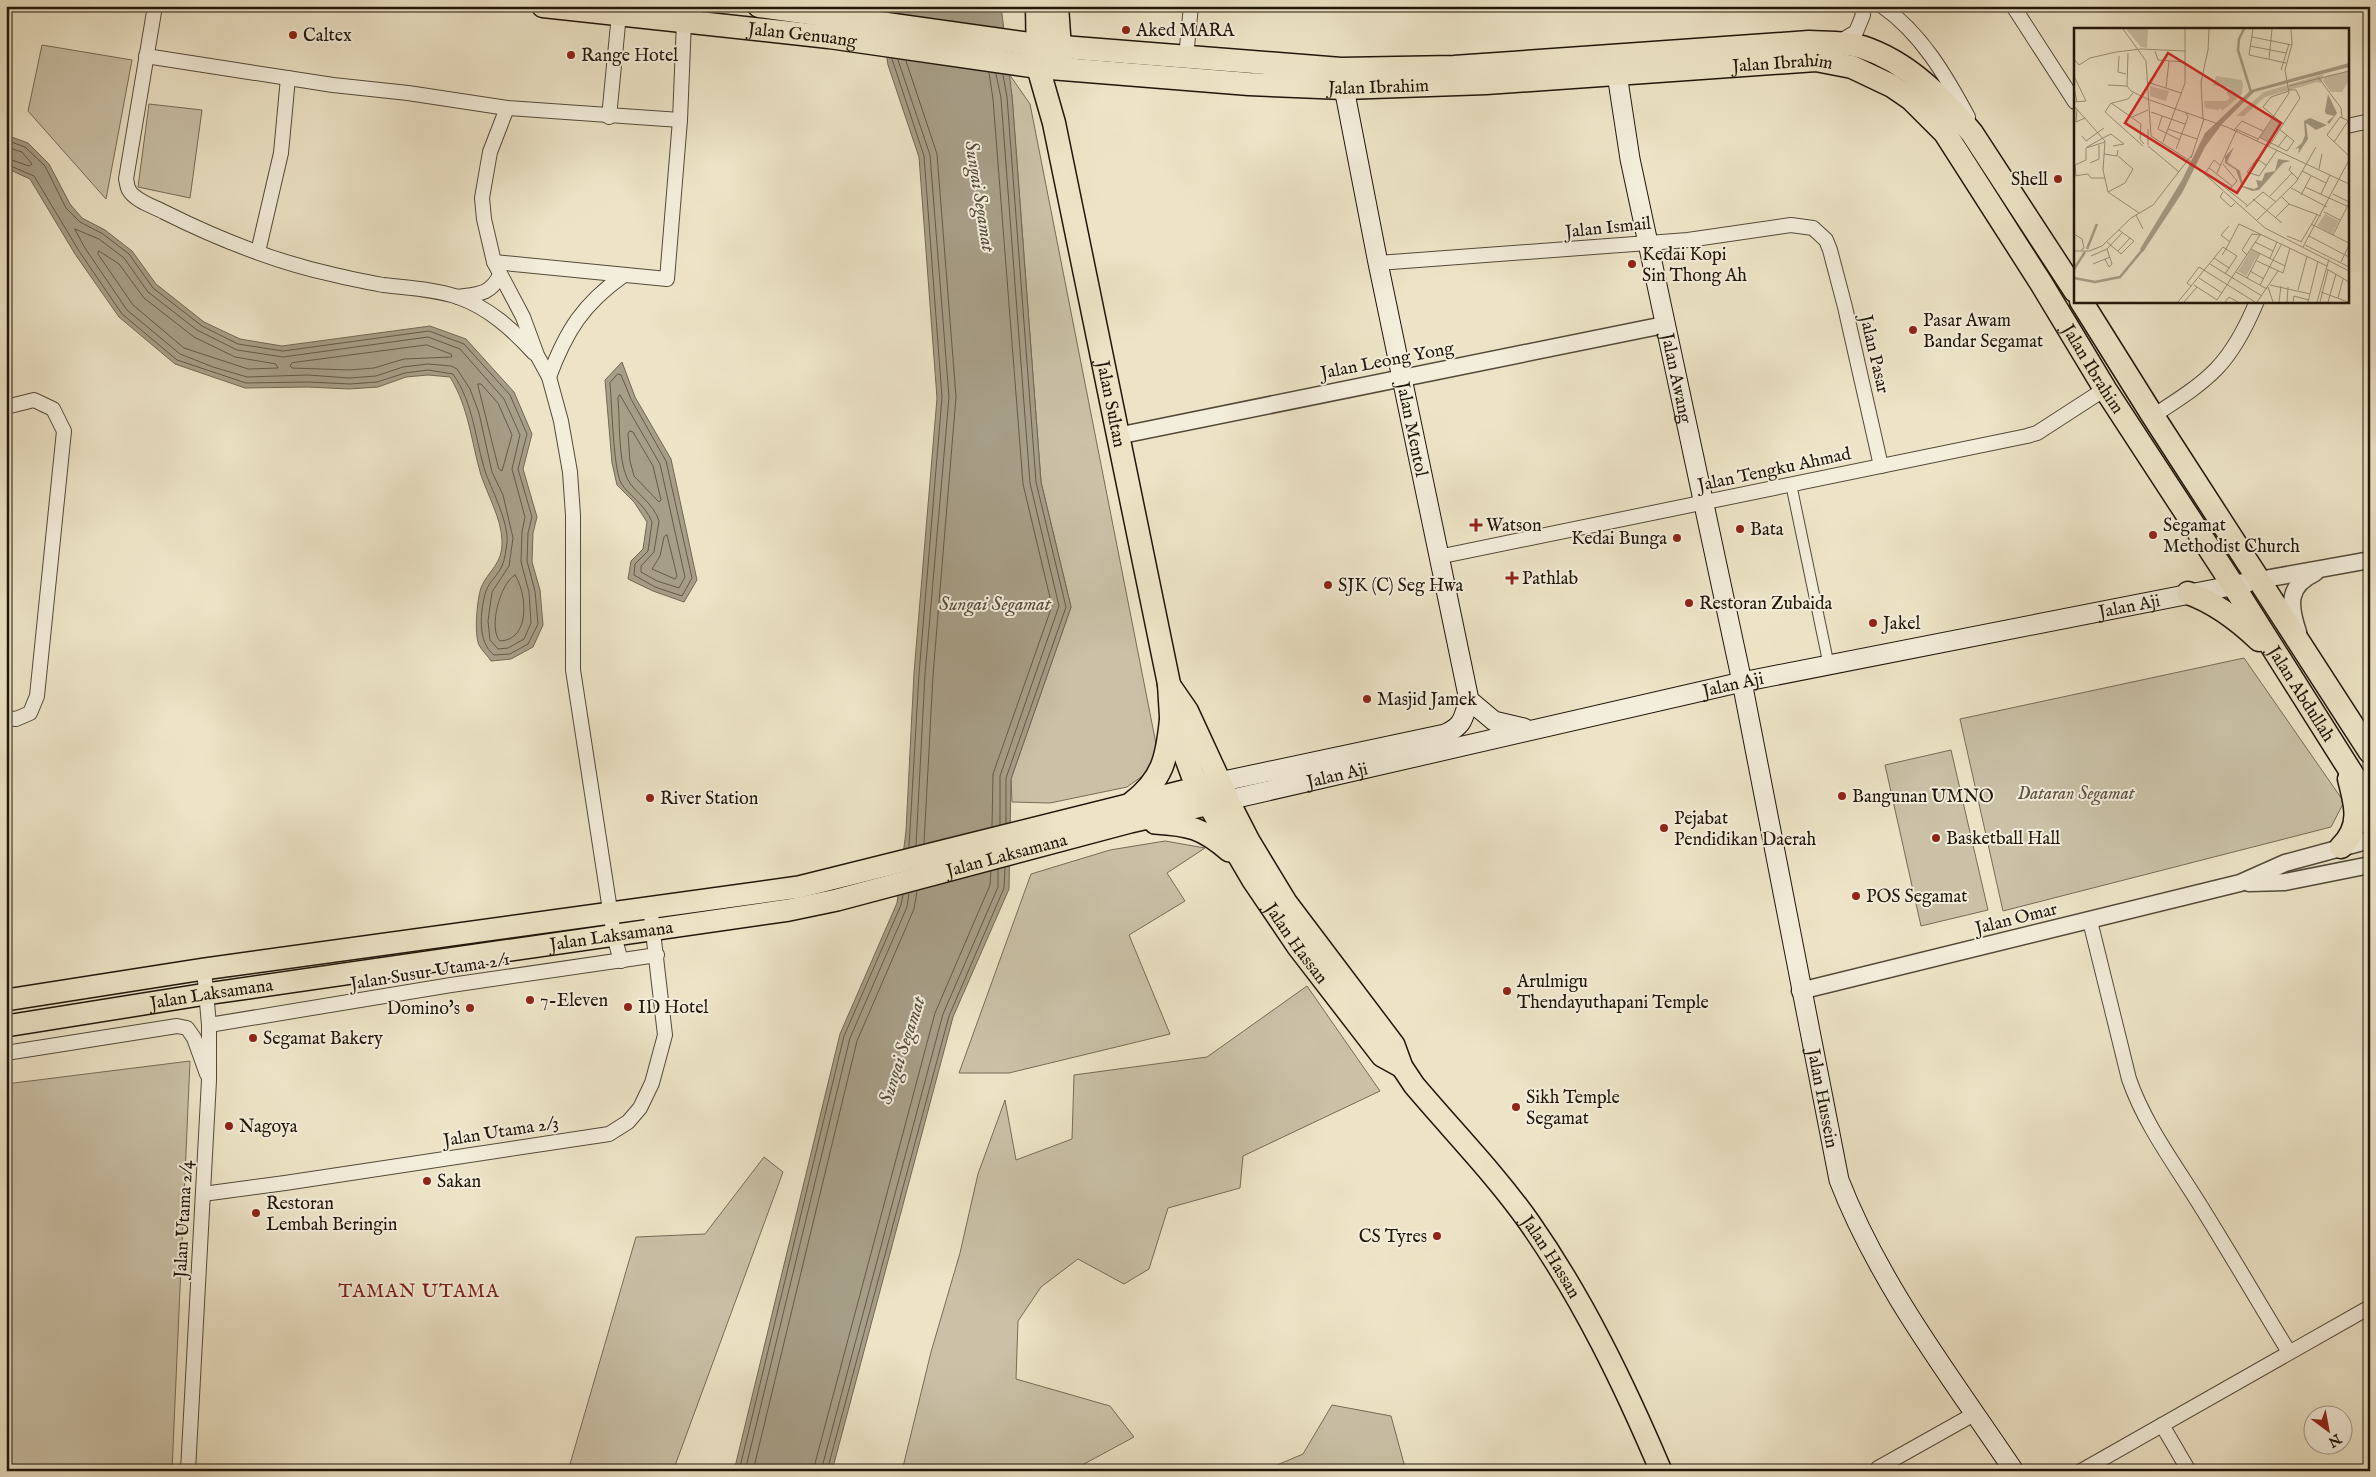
<svg xmlns="http://www.w3.org/2000/svg" width="2376" height="1477" viewBox="0 0 2376 1477" font-family="'IM FELL English',serif">
<style>
.green{fill:#cac1a7;stroke:#756c58}
.water{fill:#a79e87;stroke:#716855}
.lines{fill:none;stroke-linecap:round;stroke-linejoin:round}
.shore{stroke:#645a48;stroke-width:1}
.pedestrian-casing{stroke:#534a39;stroke-width:12}
.minor-casing{stroke:#534a39;stroke-width:16}
.tertiary-casing{stroke:#534a39;stroke-width:19}
.secondary-casing{stroke:#20160a;stroke-width:21}
.primary-casing{stroke:#20160a;stroke-width:24}
.trunk-casing{stroke:#20160a;stroke-width:25}
.pedestrian{stroke:#f3eddb;stroke-width:10}
.minor{stroke:#f3eddb;stroke-width:14}
.tertiary{stroke:#f3eddb;stroke-width:16}
.secondary{stroke:#f3eddb;stroke-width:19}
.primary{stroke:#ede4c7;stroke-width:21}
.trunk{stroke:#ede4c7;stroke-width:22}
.poi-dot{fill:#8f2418;stroke:#f3eddb;stroke-width:2}
.labels{text-anchor:middle;stroke-width:4;stroke-linejoin:round;paint-order:stroke}
.poi-label{font-size:18px;fill:#20160a;stroke:#f3eddb;text-anchor:start}
.street-label{font-size:18px;fill:#20160a;stroke:#f3eddb}
.park-label{font-size:18px;font-style:italic;fill:#5c5241;stroke:#f3eddb}
.water-label{font-size:19px;font-style:italic;fill:#564c3c;stroke:#f3eddb}
.neighbourhood-label{font-size:19px;letter-spacing:1px;fill:#7a1f14;stroke:#f3eddb}
.inset-river{fill:none;stroke:#a79e87;stroke-width:2.5}
.inset-road{fill:none;stroke:#9b927b;stroke-width:1}
.view{fill:#d62828;fill-opacity:0.15;stroke:#d62828;stroke-width:2.5}
.inset-edge{fill:none;stroke:#20160a;stroke-width:2.5}
</style>
<rect width="100%" height="100%" fill="#ede4c7"/>
<filter id="stains"><feTurbulence type="fractalNoise" baseFrequency=".004" numOctaves="4"/><feColorMatrix values="0 0 0 0 .2 0 0 0 0 .09 0 0 0 0 .02 0 0 0 .5 -.17"/></filter>
<radialGradient id="worn" r=".72"><stop offset=".6" stop-color="#630" stop-opacity="0"/><stop offset="1" stop-color="#630" stop-opacity=".3"/></radialGradient>
<g class="green">
<polygon points="42,45 132,60 106,199 28,111"/>
<polygon points="1007,71 1030,104 1159,759 1151,770 1127,787 1050,803 1012,802 1011,779 1071,607 1041,482 1012,96"/>
<polygon points="149,104 202,110 190,198 138,187"/>
<polygon points="2244,658 2344,802 2331,827 2003,911 1960,719"/>
<polygon points="1951,750 1988,910 1921,926 1885,765"/>
<polygon points="1165,841 1205,848 1167,873 1185,901 1129,935 1170,1034 1009,1073 959,1073 1031,874 1110,850"/>
<polygon points="1307,986 1380,1091 1243,1156 1240,1188 1168,1208 1149,1269 1124,1284 1078,1259 1041,1287 1018,1321 1016,1379 1110,1406 1134,1437 1084,1464 1083,1471 902,1471 931,1352 960,1253 978,1174 1005,1100 1016,1160 1072,1139 1074,1075 1207,1057"/>
<polygon points="190,1061 172,1471 44,1471 6,1467 6,1084"/>
<polygon points="764,1157 783,1172 673,1471 568,1471 636,1237 705,1234"/>
<polygon points="1332,1405 1391,1416 1406,1471 1263,1471 1303,1454"/>
</g>
<g class="water">
<polygon points="879,6 1001,6 1012,96 1041,482 1071,607 1011,779 1009,889 953,1017 832,1471 734,1471 840,1034 897,903 906,831 914,673 937,398 919,157 888,65"/>
<path d="M6,135L28,143L49,164L70,204L82,218L105,230L132,251L156,284L204,322L240,339L282,346L430,326L466,339L514,392L532,434L523,469L537,517L533,533L532,562L540,590L543,625L533,647L511,659L491,661C488,656 482,651 479,645C474,634 477,600 481,588C488,570 503,565 502,540C501,518 488,496 481,475C471,441 469,408 450,377L428,375L406,377L378,387L349,389L308,387L245,388L175,364L119,317L75,254L30,179L6,168Z"/>
<polygon points="622,362 635,397 671,459 697,580 684,602 653,591 628,579 631,561 643,549 647,522 634,502 617,485 612,463 605,380"/>
</g>
<g class="lines">
<g class="shore">
<polyline points="892,59 924,156 942,397 919,674 909,847"/>
<polyline points="898,60 930,155 949,397 925,674 916,846"/>
<polyline points="906,61 937,154 956,397 933,675 924,844"/>
<polyline points="989,73 993,99 1023,484 1052,606 993,774 992,827"/>
<polyline points="996,74 1001,98 1030,483 1059,606 1000,776 1000,825"/>
<polyline points="1003,75 1007,97 1036,482 1066,607 1006,778 1006,823"/>
<path d="M6,140L25,147L45,166L66,208L80,222L103,234L129,254L153,288L202,326L238,344L283,351L429,331L464,344L510,395L527,434L518,469L532,517L528,533L527,561L535,591L538,624L528,644L510,654L494,655C477,642 480,611 486,591C489,582 498,575 502,566C505,559 506,550 507,543C509,524 493,492 486,474C475,440 474,404 453,374L428,370L405,373L377,382L350,384L308,382L246,383L177,360L122,314L79,251L34,176L6,164"/>
<polyline points="6,147 22,152 32,164 29,166 6,158"/>
<polygon points="75,229 99,239 124,258 148,292 197,330 237,350 283,357 428,337 460,349 504,399 520,435 512,469 525,517 522,532 521,562 529,592 531,623 524,639 508,648 498,649 490,640 488,621 492,592 509,566 513,538 503,495 492,472 479,413 470,389 457,369 451,366 428,364 403,367 376,376 349,378 308,375 247,377 213,367 180,354 127,310 85,248"/>
<polygon points="99,251 119,264 144,298 194,337 235,357 276,364 278,368 248,369 184,348 133,305 98,254"/>
<polygon points="427,345 451,354 452,357 404,359 374,368 349,370 292,368 290,366 292,363"/>
<path d="M618,374L621,375L631,399L666,461L692,578L682,596L655,587L634,575L635,564L648,551L652,522C645,504 628,495 621,483C613,467 612,404 610,383Z"/>
<polygon points="478,384 481,384 498,403 512,435 502,471 499,469"/>
<path d="M620,395L660,464L685,577L679,588L657,581L641,572V566L654,552L659,521C654,503 633,492 627,478C618,458 620,421 618,398Z"/>
<polygon points="630,431 633,432 653,466 661,500 659,502 634,476 630,461 628,434"/>
<polygon points="667,535 677,576 675,579 652,569 660,556 664,537"/>
<path d="M515,575C527,593 531,640 500,641C488,629 500,583 515,575Z"/>
<polyline points="739,1471 844,1036 901,905 903,895"/>
<polyline points="745,1471 850,1038 907,907 909,893"/>
<polyline points="753,1471 857,1041 914,909 917,891"/>
<polyline points="813,1471 935,1013 990,885 991,871"/>
<polyline points="821,1471 943,1014 998,887 998,869"/>
<polyline points="827,1471 949,1016 1004,888 1005,868"/>
</g>
<defs>
<polyline id="pedestrian" points="1791,484 1829,666"/>
<g id="minor">
<path d="M155,6L126,179C127,182 127,187 129,190C135,201 153,206 164,212C218,239 275,262 335,275C351,279 367,282 383,285C408,288 434,289 458,297C489,308 512,329 534,353"/>
<path d="M1882,6C1921,33 1946,76 1968,117"/>
<polyline points="2013,6 2075,102"/>
<polyline points="1839,42 1856,32 1863,15 1861,6"/>
<polyline points="146,56 333,85 408,93 507,108 680,120"/>
<polyline points="1186,57 1191,6"/>
<polyline points="507,108 490,152 482,198 484,219 494,262 523,317 537,355 549,377 561,421 570,472 573,515 573,670 614,936 621,961"/>
<polyline points="609,117 619,14"/>
<polyline points="2347,126 2370,121"/>
<polyline points="258,252 281,153 288,78"/>
<polyline points="494,262 667,279 680,120 684,21"/>
<polyline points="1378,263 1688,240 1791,225 1813,228 1826,240 1830,250 1845,307 1881,466"/>
<path d="M458,297C478,294 490,295 500,275"/>
<path d="M549,377C566,331 583,304 624,275"/>
<polyline points="6,407 34,400 53,409 64,431 37,696 30,713 16,719 6,718"/>
<path d="M2153,416C2210,379 2230,366 2257,301"/>
<polyline points="1438,557 2027,436 2037,433 2105,389"/>
<path d="M2090,921L2129,1079C2145,1125 2174,1163 2200,1205C2230,1253 2259,1303 2289,1352"/>
<polyline points="209,1025 451,985 657,955"/>
<polyline points="6,1053 177,1026 187,1028 194,1038 207,1074"/>
<polyline points="203,1194 285,1183 609,1134 628,1122 640,1108 652,1083 665,1035 650,906"/>
<polyline points="2162,1425 2189,1471"/>
<polyline points="1878,1468 1976,1413"/>
<polyline points="188,1471 209,1080 209,1025 204,969"/>
<polyline points="2081,1471 2370,1307"/>
</g>
<g id="tertiary">
<polyline points="1117,436 1664,325"/>
<polyline points="2259,580 2370,560"/>
<path d="M2298,632C2289,605 2287,586 2315,573"/>
<polyline points="2249,883 2285,882 2370,865"/>
<polyline points="1800,991 2240,883 2285,863 2370,840"/>
</g>
<g id="secondary">
<path id="s1" d="M1617,74L1630,159L1742,682L1839,1180C1880,1286 1951,1377 2014,1471"/>
<path id="s2" d="M1344,88L1378,263L1469,700L1494,721L1524,728"/>
<path d="M1219,782L1445,734C1463,726 1463,719 1469,700"/>
<path id="s3" d="M1228,800L1742,682L2246,583"/>
</g>
<g id="primary">
<path id="s4" d="M1208,804L1252,879L1298,947L1382,1056L1402,1067"/>
<path d="M1155,823C1189,825 1203,828 1229,851"/>
<polyline points="6,1000 204,969 799,887 1216,783"/>
<path id="s5" d="M6,1026L206,994L789,910L837,900L1130,822L1228,800L1249,841L1286,902L1394,1045L1402,1067L1414,1085C1452,1130 1495,1174 1529,1222C1583,1299 1624,1384 1661,1471"/>
</g>
<g id="trunk">
<path id="s6" d="M543,6L829,37L1038,67L1249,84L1344,88L1486,83L1816,60L1852,67L1892,86L1911,99L1945,133L2041,283L2105,389L2233,585L2370,802"/>
<path d="M759,6L1037,45L1341,69L1454,67L1809,42C1826,43 1845,42 1862,47C1908,62 1942,97 1972,133L2075,291"/>
<path id="s7" d="M1037,6L1038,67L1054,123L1169,684L1171,717L1192,774L1208,804"/>
<polyline points="1057,6 1061,63"/>
<polyline points="2081,301 2153,416 2370,752"/>
<path d="M2188,593C2216,603 2238,620 2259,640"/>
<polyline points="1169,685 1187,711 1228,800"/>
<path d="M1132,803C1163,779 1167,758 1171,720"/>
<path d="M2341,847C2362,827 2356,805 2349,779"/>
</g>
</defs>
<use href="#pedestrian" class="pedestrian-casing"/>
<use href="#minor" class="minor-casing"/>
<use href="#tertiary" class="tertiary-casing"/>
<use href="#secondary" class="secondary-casing"/>
<use href="#primary" class="primary-casing"/>
<use href="#trunk" class="trunk-casing"/>
<use href="#pedestrian" class="pedestrian"/>
<use href="#minor" class="minor"/>
<use href="#tertiary" class="tertiary"/>
<use href="#secondary" class="secondary"/>
<use href="#primary" class="primary"/>
<use href="#trunk" class="trunk"/>
</g>
<g class="poi-dot">
<circle cx="1126" cy="30" r="5"/>
<circle cx="293" cy="35" r="5"/>
<circle cx="571" cy="55" r="5"/>
<circle cx="2058" cy="179" r="5"/>
<circle cx="1632" cy="264" r="5"/>
<circle cx="1913" cy="330" r="5"/>
<path d="M1473.5 517.5h5v5h5v5h-5v5h-5v-5h-5v-5h5z"/>
<circle cx="1740" cy="529" r="5"/>
<circle cx="2153" cy="535" r="5"/>
<circle cx="1677" cy="538" r="5"/>
<path d="M1509.5 570.5h5v5h5v5h-5v5h-5v-5h-5v-5h5z"/>
<circle cx="1328" cy="585" r="5"/>
<circle cx="1689" cy="603" r="5"/>
<circle cx="1873" cy="623" r="5"/>
<circle cx="1367" cy="699" r="5"/>
<circle cx="1842" cy="796" r="5"/>
<circle cx="650" cy="798" r="5"/>
<circle cx="1664" cy="828" r="5"/>
<circle cx="1936" cy="838" r="5"/>
<circle cx="1856" cy="896" r="5"/>
<circle cx="1507" cy="991" r="5"/>
<circle cx="530" cy="1000" r="5"/>
<circle cx="628" cy="1007" r="5"/>
<circle cx="470" cy="1008" r="5"/>
<circle cx="253" cy="1038" r="5"/>
<circle cx="1516" cy="1107" r="5"/>
<circle cx="229" cy="1126" r="5"/>
<circle cx="427" cy="1181" r="5"/>
<circle cx="256" cy="1213" r="5"/>
<circle cx="1437" cy="1236" r="5"/>
</g>
<g class="labels">
<g class="poi-label">
<text x="1136" y="36">Aked MARA</text>
<text x="303" y="41">Caltex</text>
<text x="581" y="61">Range Hotel</text>
<text x="2048" y="185" text-anchor="end">Shell</text>
<text x="1642" y="260">Kedai Kopi<tspan x="1642" dy="21">Sin Thong Ah</tspan></text>
<text x="1923" y="326">Pasar Awam<tspan x="1923" dy="21">Bandar Segamat</tspan></text>
<text x="1486" y="531">Watson</text>
<text x="2163" y="531">Segamat<tspan x="2163" dy="21">Methodist Church</tspan></text>
<text x="1750" y="535">Bata</text>
<text x="1667" y="544" text-anchor="end">Kedai Bunga</text>
<text x="1522" y="584">Pathlab</text>
<text x="1338" y="591">SJK (C) Seg Hwa</text>
<text x="1699" y="609">Restoran Zubaida</text>
<text x="1883" y="629">Jakel</text>
<text x="1377" y="705">Masjid Jamek</text>
<text x="1852" y="802">Bangunan UMNO</text>
<text x="660" y="804">River Station</text>
<text x="1674" y="824">Pejabat<tspan x="1674" dy="21">Pendidikan Daerah</tspan></text>
<text x="1946" y="844">Basketball Hall</text>
<text x="1866" y="902">POS Segamat</text>
<text x="1517" y="987">Arulmigu<tspan x="1517" dy="21">Thendayuthapani Temple</tspan></text>
<text x="540" y="1006">7-Eleven</text>
<text x="638" y="1013">ID Hotel</text>
<text x="460" y="1014" text-anchor="end">Domino's</text>
<text x="263" y="1044">Segamat Bakery</text>
<text x="1526" y="1103">Sikh Temple<tspan x="1526" dy="21">Segamat</tspan></text>
<text x="239" y="1132">Nagoya</text>
<text x="437" y="1187">Sakan</text>
<text x="266" y="1209">Restoran<tspan x="266" dy="21">Lembah Beringin</tspan></text>
<text x="1427" y="1242" text-anchor="end">CS Tyres</text>
</g>
<g class="street-label">
<text dy="6" stroke="none"><textPath href="#s6" startOffset="261">Jalan Genuang</textPath></text>
<text dy="6" stroke="none"><textPath href="#s6" startOffset="1245">Jalan Ibrahim</textPath></text>
<text dy="6" stroke="none"><textPath href="#s6" startOffset="840">Jalan Ibrahim</textPath></text>
<text transform="translate(1608 227) rotate(-6)" y="6">Jalan Ismail</text>
<text transform="translate(1875 354) rotate(77)" y="6">Jalan Pasar</text>
<text transform="translate(1387 360) rotate(-11)" y="6">Jalan Leong Yong</text>
<text dy="6" stroke="none"><textPath href="#s6" startOffset="1709">Jalan Ibrahim</textPath></text>
<text dy="6" stroke="none"><textPath href="#s1" startOffset="310">Jalan Awang</textPath></text>
<text dy="6" stroke="none"><textPath href="#s7" startOffset="406">Jalan Sultan</textPath></text>
<text dy="6" stroke="none"><textPath href="#s2" startOffset="348">Jalan Mentol</textPath></text>
<text transform="translate(1774 469) rotate(-12)" y="6">Jalan Tengku Ahmad</text>
<text dy="6" stroke="none"><textPath href="#s3" startOffset="922">Jalan Aji</textPath></text>
<text dy="6" stroke="none"><textPath href="#s3" startOffset="518">Jalan Aji</textPath></text>
<text dy="6" stroke="none"><textPath href="#s6" startOffset="2095">Jalan Abdullah</textPath></text>
<text dy="6" stroke="none"><textPath href="#s3" startOffset="112">Jalan Aji</textPath></text>
<text dy="6" stroke="none"><textPath href="#s5" startOffset="1016">Jalan Laksamana</textPath></text>
<text transform="translate(2016 918) rotate(-14)" y="6">Jalan Omar</text>
<text dy="6" stroke="none"><textPath href="#s5" startOffset="612">Jalan Laksamana</textPath></text>
<text dy="6" stroke="none"><textPath href="#s4" startOffset="165">Jalan Hassan</textPath></text>
<text transform="translate(430 971) rotate(-9)" y="6">Jalan Susur Utama 2/1</text>
<text dy="6" stroke="none"><textPath href="#s5" startOffset="208">Jalan Laksamana</textPath></text>
<text dy="6" stroke="none"><textPath href="#s1" startOffset="1045">Jalan Hussein</textPath></text>
<text transform="translate(501 1131) rotate(-9)" y="6">Jalan Utama 2/3</text>
<text transform="translate(183 1219) rotate(-87)" y="6">Jalan Utama 2/4</text>
<text dy="6" stroke="none"><textPath href="#s5" startOffset="1806">Jalan Hassan</textPath></text>
</g>
<g class="park-label">
<text x="2076" y="799">Dataran Segamat</text>
</g>
<g class="water-label">
<text transform="translate(981 196) rotate(81)" y="7">Sungai Segamat</text>
<text x="995" y="610">Sungai Segamat</text>
<text transform="translate(901 1050) rotate(-72)" y="7">Sungai Segamat</text>
</g>
<g class="neighbourhood-label">
<text x="419" y="1297">TAMAN UTAMA</text>
</g>
</g>
<g transform="translate(2074 28)">
<rect width="275" height="275" fill="#ede4c7"/>
<path d="M52,1H74L73,20L67,19ZM275,43V52L268,64H257L249,53L251,48ZM250,46L247,55L243,54L191,69L170,88H162L190,64ZM142,48L168,52L169,56L168,66L148,83L147,80L144,82L131,80L130,73H152L156,70L152,64L156,60L139,57ZM76,58L95,63L92,73L76,68ZM199,90L207,96L196,114L186,109ZM251,186L265,193L258,206L243,198ZM177,222L185,225L172,248L164,243Z" fill="#cac1a7"/>
<path d="M275,35V39L180,64L148,96L131,119L108,165L69,224L66,221L108,152L131,105L177,62ZM254,66L263,85L255,96L253,94L260,88L252,86L251,83ZM236,90L253,97L242,102L232,95L234,111L224,126L225,120L221,121L228,115L231,107L230,93ZM160,119L153,134L166,143L169,158L180,161L184,159L182,152L188,153L191,145L201,143L204,131L217,133L209,135L185,162L178,163L168,159L162,142L151,135V129Z" fill="#a79e87"/>
<path class="inset-river" d="M170,1L165,11L164,22L177,64M13,221L23,196M0,241L11,224M0,250L21,254L46,249L70,220"/>
<path class="inset-road" d="M49,1L72,33L77,108L116,133L191,200L275,243M179,1L175,27L212,35M178,9L218,17M176,18L212,25M81,23L84,32L111,34M54,25L53,58L57,63L73,71M45,28L44,44L52,46M0,31L5,37L16,30L42,24L67,21L111,23M195,31L198,1M207,42L215,16M0,48L12,73L0,74M244,49L267,80L268,90M73,54L107,65M34,57L53,58M215,58L275,43M0,59L3,74M92,60L95,33M73,71L153,99L275,156M38,75L54,71L59,65M0,78L31,113L29,142L34,164L65,185M3,81L2,94L11,90M77,84L111,96M88,88L84,101L106,112M58,89L74,82M129,91L127,54L134,22L135,1M275,93L266,89L253,107L275,128M209,96L189,79L197,69L215,63M74,101V117M94,101L123,111M162,101L184,111M205,101L220,113L213,123M160,102L168,93L189,103M8,108L12,113L30,100M185,109L213,123M29,110L37,106L50,116L39,118M183,113L215,65L211,42L218,16L217,1M89,114L111,55V1M260,114L274,93M69,118L31,84L37,75L67,96L66,111L70,116M74,118L105,144M195,118L226,70L222,62H215M13,119L29,110M204,119L213,107M102,121L114,89L112,85M30,126L43,128L44,122M117,130L130,91M16,135L25,131V117M149,136L163,153L154,163M192,137L183,131L173,144L185,148L203,122M217,138L215,142L224,151M135,140L158,158M245,141L248,126M228,143L252,155M132,144L140,132L147,138M143,145L163,101M2,147L1,137L12,132V120L31,114M0,148L14,146L17,150H31M144,154L173,177M231,159L275,179M217,160L253,179M34,164L51,155L59,141L44,128M149,164L146,169L157,179L161,175M247,166L256,147M259,166L275,174M227,167L237,148M196,168L218,145M208,169L215,176L247,188M179,171L208,195M172,179L189,164L202,174M250,184L266,192M62,187L69,201M201,190L215,176M183,192L222,154L242,119M237,196L275,215M155,198L147,207L156,214M0,206L8,211L10,220L7,222M259,207L275,175M213,208L228,214M235,208L275,229M33,214L47,226L60,213L45,202M181,214L199,223M227,214L243,187M231,217L275,239M149,219L152,221L165,196L253,238M229,219L275,132M177,221L211,238M0,223H15L28,218L57,190L79,177L117,128M44,223L56,210M148,227L152,221L163,228L161,231M173,227L168,222L178,206L187,207M17,228L33,221L48,205M140,230L155,240M196,230L203,214M31,231L35,239L38,236L33,221M183,233L209,245L216,220M267,234L275,217M19,236L36,229M136,236L188,268M253,241L275,254M176,243L190,251M162,244L193,261M151,246L161,231M125,250L148,265M173,250L186,225M120,257L143,272L186,207M186,257L207,217M196,257L236,266M117,258L113,255L125,239L181,274M194,259L199,274M224,262L233,228M247,264L274,274M264,270L269,251M104,274L149,219M110,274L123,259M151,274L155,269L164,274M183,274L204,243M205,274L207,258M213,274L214,259M219,274L220,268L235,272M234,274L244,233M243,274L255,231M246,274L254,242M254,274L262,246"/>
<path class="view" d="M94,25L207,95L163,165L51,95Z"/>
<rect width="275" height="275" class="inset-edge"/>
</g>
<rect width="2376" height="1477" fill="none" stroke="#ede4c7" stroke-width="25"/>
<rect x="8" y="8" width="2361" height="1462" fill="none" stroke="#20160a" stroke-width="2.5"/>
<rect x="12" y="12" width="2351" height="1452" fill="none" stroke="#20160a"/>
<g transform="translate(2328 1430) rotate(148)"><circle r="24" fill="#f3eddb" stroke="#9f9787"/>
<path d="M0-4L9 19L0 12L-9 19Z" fill="#8f2418"/>
<text y="-8" font-size="14" font-weight="bold" text-anchor="middle" fill="#20160a">N</text>
</g>
<rect width="100%" height="100%" filter="url(#stains)"/>
<rect width="100%" height="100%" fill="url(#worn)"/>
</svg>
